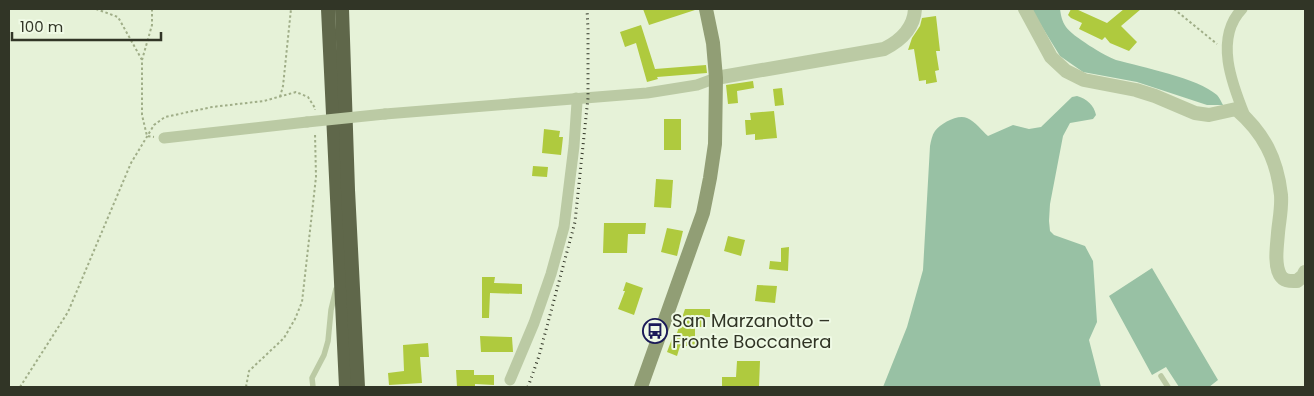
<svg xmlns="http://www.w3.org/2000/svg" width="1314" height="396" viewBox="0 0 1314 396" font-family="Poppins,sans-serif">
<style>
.green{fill:#98c1a4}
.building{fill:#afca3e}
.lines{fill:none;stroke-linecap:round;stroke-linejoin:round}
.path{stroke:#a0ae88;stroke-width:2;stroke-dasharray:2.5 2.5;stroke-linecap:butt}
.service{stroke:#bbcaa4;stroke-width:5.5}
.minor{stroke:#bbcaa4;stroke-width:11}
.tertiary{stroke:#bbcaa4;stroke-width:14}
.secondary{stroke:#919e75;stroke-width:14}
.trunk{stroke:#5f674a;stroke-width:14}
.rail{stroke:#313526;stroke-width:3;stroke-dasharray:1 4;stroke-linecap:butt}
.minor-bridge{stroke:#bbcaa4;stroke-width:11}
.labels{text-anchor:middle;stroke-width:4;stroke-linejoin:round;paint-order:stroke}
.poi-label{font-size:18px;fill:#313526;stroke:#effae5;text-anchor:start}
</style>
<rect width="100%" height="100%" fill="#e6f2d8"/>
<g class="green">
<path d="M1031,9H1060C1061,16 1062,21 1066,27C1072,36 1105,56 1116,60C1141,67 1198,78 1217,95C1220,98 1221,102 1223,105H1207L1137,82L1083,72L1060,56Z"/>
<path d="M1077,96C1087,99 1094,105 1096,115L1093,119L1070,123L1063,136L1050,204L1049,221L1050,231L1054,235L1085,246L1093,261L1097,322L1089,340L1101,387H883L907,327L923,270L930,146C931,141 932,135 935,131C941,123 958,114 967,118C975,121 982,131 988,136L1013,125L1029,129L1041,127L1072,97Z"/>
<polygon points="1152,268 1218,380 1209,387 1179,387 1166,367 1152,375 1109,296"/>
</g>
<g class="building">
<polygon points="643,9 694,9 695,10 649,25"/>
<polygon points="1071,9 1076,9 1107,23 1124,9 1141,9 1121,26 1137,42 1129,51 1110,43 1105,37 1102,40 1079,29 1082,23 1071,18 1068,15"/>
<polygon points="936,16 940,51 936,51 939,70 935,71 937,82 926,84 926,80 919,81 914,49 908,50 912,38 920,26 922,18"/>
<polygon points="641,25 655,69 706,65 707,73 657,77 658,79 647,82 636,43 625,47 620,32"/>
<polygon points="753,81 754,88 737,91 738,103 728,104 726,85"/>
<polygon points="782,88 784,105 775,106 773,89"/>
<polygon points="774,111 777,138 755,140 755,134 746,135 745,120 751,120 750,113"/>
<rect x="664" y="119" width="17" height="31"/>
<polygon points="544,129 560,131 559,137 563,137 561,155 542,153"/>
<polygon points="533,166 548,167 547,177 532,176"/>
<polygon points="656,179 673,180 671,208 654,207"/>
<polygon points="604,223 646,223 645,234 628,234 627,253 603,253"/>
<polygon points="667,228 683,231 677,256 661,252"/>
<polygon points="728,236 745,240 741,256 724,251"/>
<polygon points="789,247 788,271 769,269 770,261 781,262 781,248"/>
<polygon points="482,277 495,277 494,283 522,284 522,294 490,293 489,318 482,318"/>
<polygon points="626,282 643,288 634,315 618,309 625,291 623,291"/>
<polygon points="757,285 777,286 775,303 755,301"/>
<polygon points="685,309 710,309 710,317 704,317 705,327 695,327 695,346 680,346 677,356 667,352 673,336 676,336"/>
<polygon points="480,336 512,337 513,352 481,352"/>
<polygon points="428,343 429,357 420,357 422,383 389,385 388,373 404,371 403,345"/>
<polygon points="737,361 760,361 759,387 722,387 722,377 736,377"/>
<polygon points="456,370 474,370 474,375 494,375 494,385 475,384 475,387 457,387"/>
</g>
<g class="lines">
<g class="path">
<polyline points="96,9 118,17 142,60"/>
<polyline points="152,9 152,25 142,60 142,115 147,136 154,137"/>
<polyline points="1174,9 1217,44"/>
<polyline points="280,97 283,86 291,9"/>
<polyline points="20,387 68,312 131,163 154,125 165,117 212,107 264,101 296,92 308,97 315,108 315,110"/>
<polyline points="246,387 249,371 284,338 295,319 302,302 316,177 315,133"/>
</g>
<g class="service">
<polyline points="1161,376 1168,387"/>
<polyline points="313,387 312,378 324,355 328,341 331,310 336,289"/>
</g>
<g class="minor">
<path d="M1242,9C1214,38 1232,84 1245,116"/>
<polyline points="385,114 647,93 697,85 716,78"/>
<polyline points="164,138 307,122"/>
<polyline points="510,380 534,323 551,274 564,227 574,146 577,102 576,98"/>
</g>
<g class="tertiary">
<path d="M1025,9L1051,57L1066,71L1084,80L1136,90L1155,96L1195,113L1209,115L1236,109C1264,133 1277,159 1281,195C1282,208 1279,221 1278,233C1277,246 1274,264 1280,275C1284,282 1291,281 1297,281L1303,276L1305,272"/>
<path d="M716,78L884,49C900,41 914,28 915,9"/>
</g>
<polyline class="secondary" points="641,387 703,213 710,178 715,144 716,78 713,43 706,9"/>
<g class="trunk">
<polyline points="328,9 346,387"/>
<polyline points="342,9 348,190 358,387"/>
</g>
<polyline class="rail" points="528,387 539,356 575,222 588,98 588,29 587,9"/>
<polyline class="minor-bridge" points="307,122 385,114"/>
</g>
<defs>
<symbol id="bus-ring" viewBox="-11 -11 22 22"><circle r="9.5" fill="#effae5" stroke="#1b1a58" stroke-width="1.5"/><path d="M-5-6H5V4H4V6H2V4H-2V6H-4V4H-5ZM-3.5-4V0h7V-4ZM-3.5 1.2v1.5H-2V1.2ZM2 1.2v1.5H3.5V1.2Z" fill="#1b1a58"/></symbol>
</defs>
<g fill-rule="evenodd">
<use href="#bus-ring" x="641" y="317" width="28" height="28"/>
</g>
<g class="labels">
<g class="poi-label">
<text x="672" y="327">San Marzanotto –<tspan x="672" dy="21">Fronte Boccanera</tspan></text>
</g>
</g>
<rect width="1314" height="396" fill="none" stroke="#313526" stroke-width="20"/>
<path d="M12 32v8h149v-8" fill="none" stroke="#313526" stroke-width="2.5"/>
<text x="20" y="32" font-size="15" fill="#313526" stroke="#effae5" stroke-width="4" paint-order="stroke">100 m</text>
</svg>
